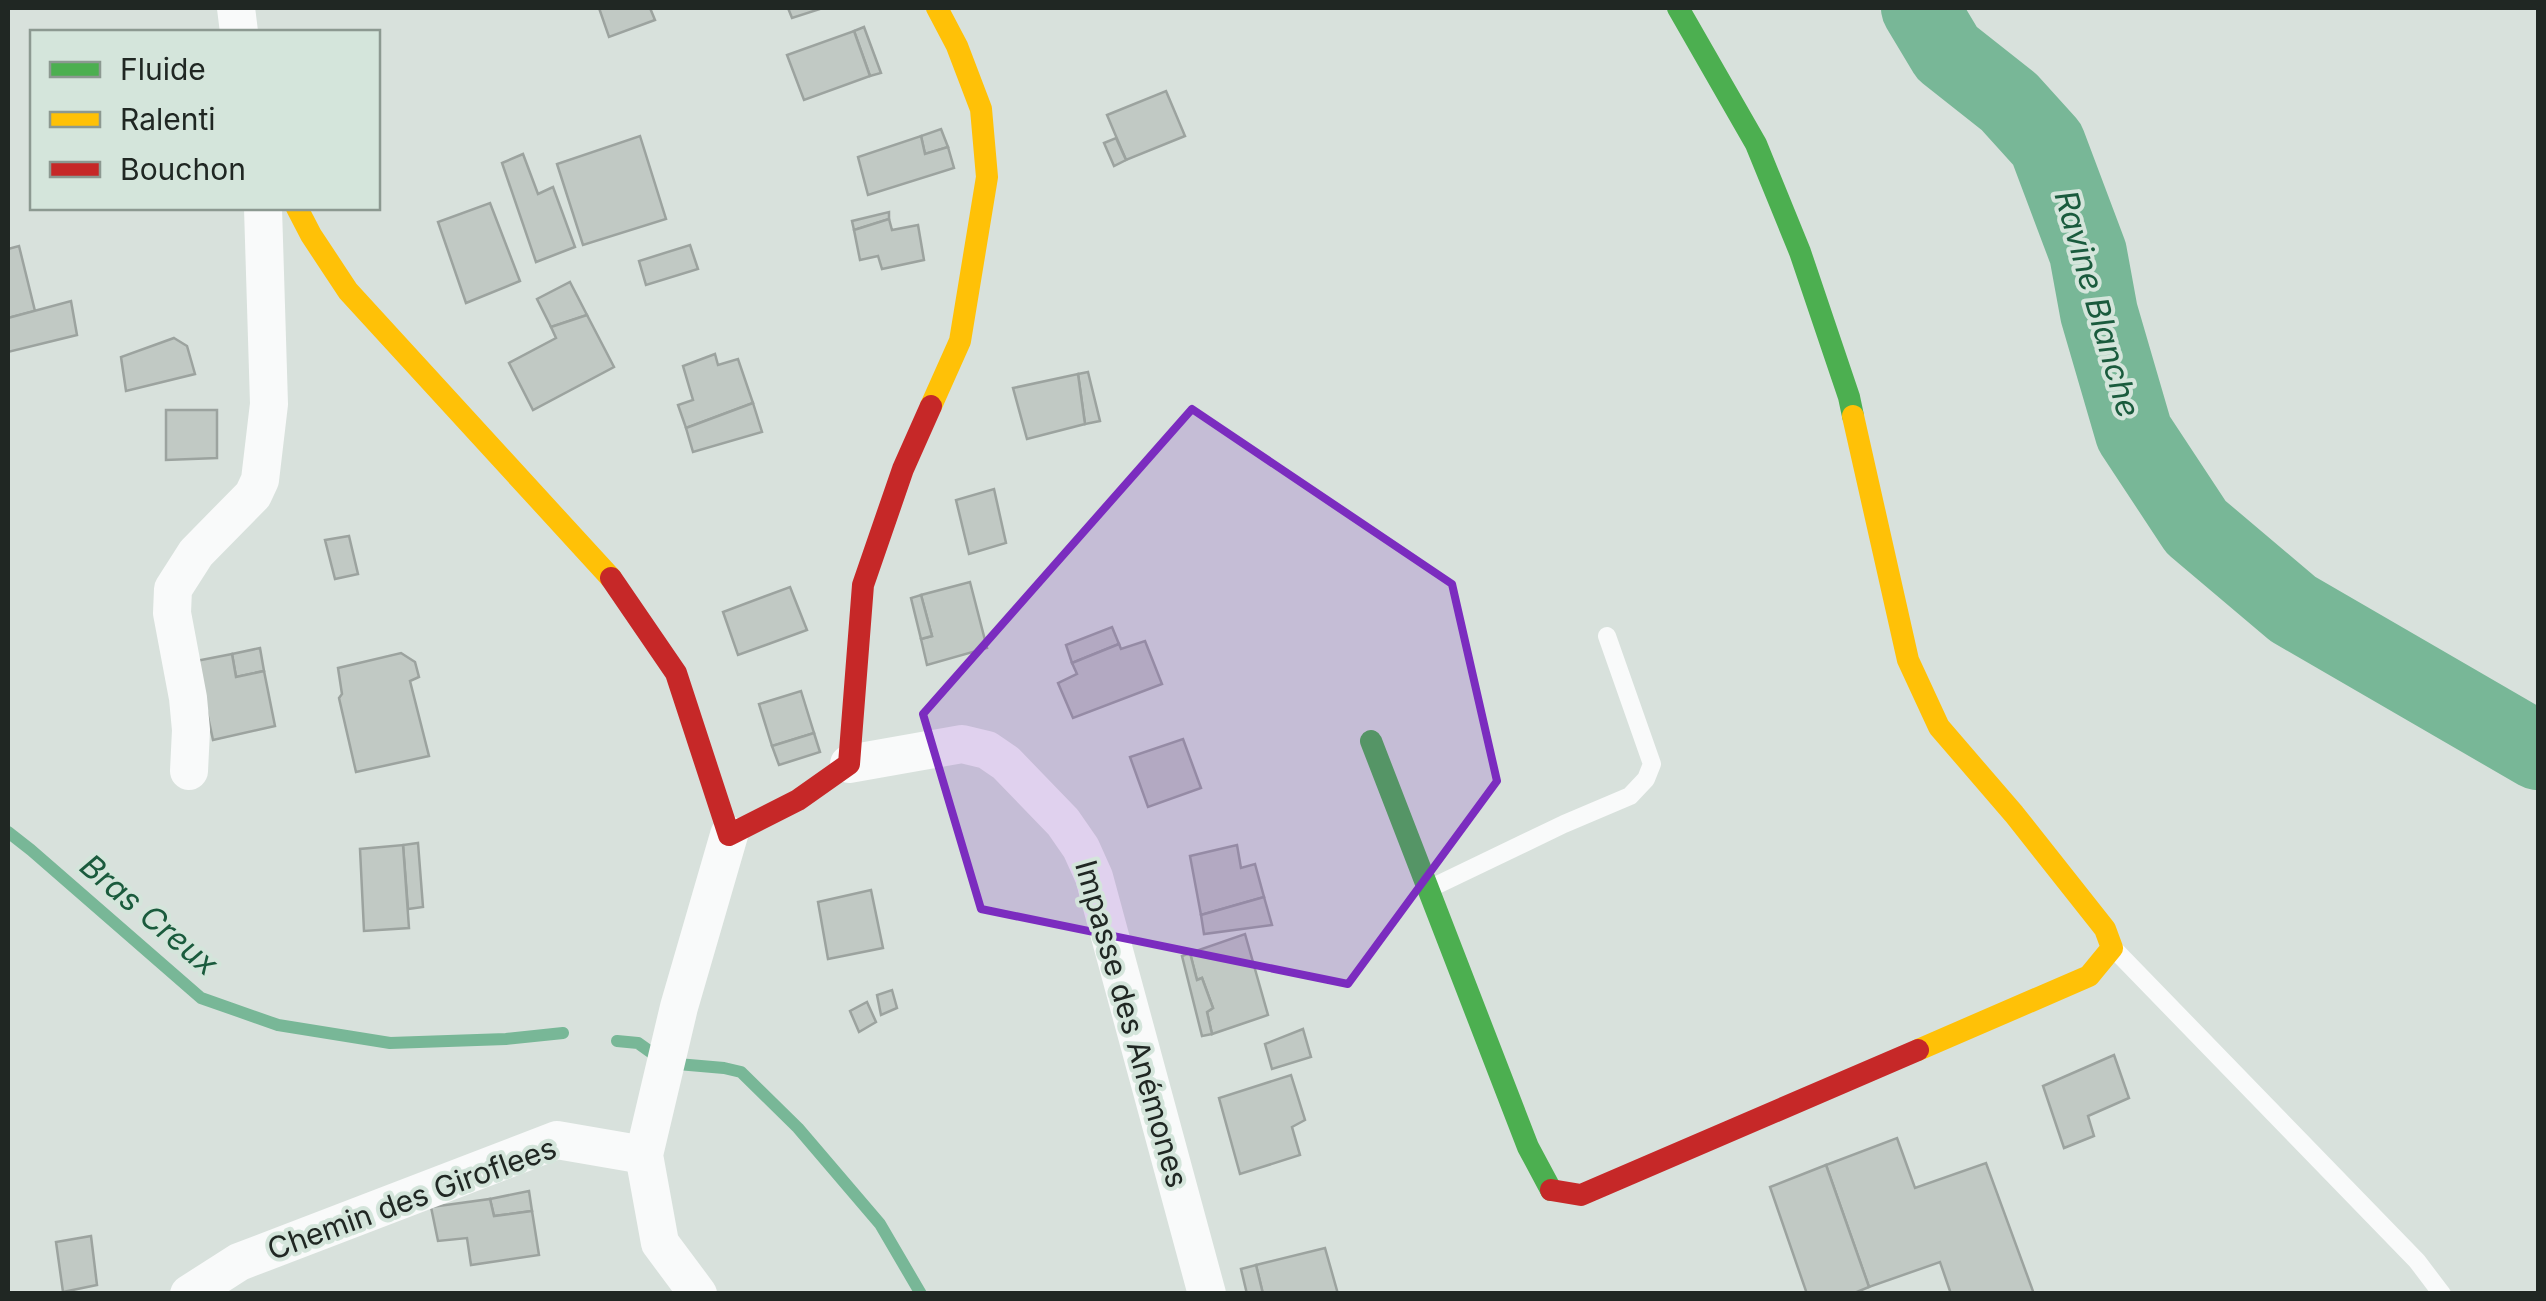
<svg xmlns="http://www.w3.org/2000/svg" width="2546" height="1301" viewBox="0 0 2546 1301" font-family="Inter,sans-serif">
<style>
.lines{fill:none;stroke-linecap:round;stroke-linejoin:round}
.stream{stroke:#78b797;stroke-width:12}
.river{stroke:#78b797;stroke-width:78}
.building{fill:#c1c9c4;stroke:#9ca39f;stroke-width:2.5}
.lane{stroke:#f9fafa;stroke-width:18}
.street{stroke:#f9fafa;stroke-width:38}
.fast{stroke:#4caf50;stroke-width:22}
.slow{stroke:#ffc107;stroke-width:22}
.jam{stroke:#c62828;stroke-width:22}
.marked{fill:#7b2cbf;fill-opacity:0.2;stroke:#7b2cbf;stroke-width:8;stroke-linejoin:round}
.labels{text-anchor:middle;stroke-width:8;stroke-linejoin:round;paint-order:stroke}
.street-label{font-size:30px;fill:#202723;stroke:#d4e5db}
.water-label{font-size:32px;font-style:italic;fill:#1a5b3d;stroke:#d4e5db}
</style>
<rect width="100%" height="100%" fill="#d8e1dc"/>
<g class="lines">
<g class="stream">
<polyline points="8,832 31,850 201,998 278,1025 390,1043 506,1039 563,1033"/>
<polyline points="617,1041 638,1043 666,1063 724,1068 741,1072 798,1128 880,1224 921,1294"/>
</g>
<polyline class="river" points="1920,8 1947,53 2009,102 2047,144 2088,253 2099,313 2134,433 2196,527 2293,609 2538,751"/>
</g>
<g class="building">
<polygon points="599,8 650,8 655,20 609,37"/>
<polygon points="788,8 819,8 820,9 792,18"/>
<polygon points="864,27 881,73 870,76 854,31"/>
<polygon points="854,31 870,76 804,100 787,55"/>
<polygon points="1166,91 1185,136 1126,160 1107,115"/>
<polygon points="941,129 948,147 925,154 921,136"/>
<polygon points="640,136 666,219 583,245 557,164"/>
<polygon points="921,136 925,154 948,147 954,168 868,195 858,157"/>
<polygon points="1116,138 1126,160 1114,166 1104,143"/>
<polygon points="523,154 538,194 553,187 575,247 536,262 502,163"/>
<polygon points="490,203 520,281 466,303 438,222"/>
<polygon points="889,212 889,219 854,230 852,221"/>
<polygon points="889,219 892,230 918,225 924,260 882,269 878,256 860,260 854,230"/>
<polygon points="690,245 698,269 646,285 639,261"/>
<polygon points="19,246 35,311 8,318 8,249"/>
<polygon points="570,282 587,315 551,327 537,299"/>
<polygon points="71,301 77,335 8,352 8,318"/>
<polygon points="587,315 614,367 533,410 509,363 556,338 551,327"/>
<polygon points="174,338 187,346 195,374 126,391 121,357"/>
<polygon points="715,354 718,365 738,359 753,403 686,428 678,405 693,400 683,366"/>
<polygon points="1088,372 1100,421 1085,424 1078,374"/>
<polygon points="1078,374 1085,424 1027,439 1013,388"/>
<polygon points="753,403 762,432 693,452 686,428"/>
<polygon points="166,410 217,410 217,458 166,460"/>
<polygon points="994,489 1006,543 969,554 956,500"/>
<polygon points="349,536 358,574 335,579 325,540"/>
<polygon points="970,582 987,648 927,665 921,639 932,636 921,595"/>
<polygon points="790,587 807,630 738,655 723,612"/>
<polygon points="921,595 932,636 921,639 911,598"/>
<polygon points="1112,627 1119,644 1072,663 1066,645"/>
<polygon points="1145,641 1162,684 1073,718 1058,683 1077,674 1072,663 1119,644 1121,649"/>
<polygon points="260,648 264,671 236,677 232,654"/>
<polygon points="401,653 415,662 419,677 410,681 429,756 356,772 339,698 342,694 338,668"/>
<polygon points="232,654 236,677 264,671 275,726 213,740 196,661"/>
<polygon points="801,691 814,733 772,746 759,704"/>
<polygon points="814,733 820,752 779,765 772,746"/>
<polygon points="1183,739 1201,788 1148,807 1130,757"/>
<polygon points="418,843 423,907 408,909 403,845"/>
<polygon points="403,845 409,928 364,931 360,849"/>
<polygon points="1237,845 1241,868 1255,864 1264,897 1201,915 1190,856"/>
<polygon points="871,890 883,948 828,959 818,902"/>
<polygon points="1264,897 1272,925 1204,934 1201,915"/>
<polygon points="1245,934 1268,1015 1212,1034 1207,1012 1213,1008 1202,978 1197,980 1190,953"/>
<polygon points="1190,953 1197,980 1202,978 1213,1008 1207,1012 1212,1034 1202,1036 1182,956"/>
<polygon points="892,990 897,1008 881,1015 877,995"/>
<polygon points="867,1002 876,1022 859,1032 850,1011"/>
<polygon points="1303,1029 1311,1057 1272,1069 1265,1044"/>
<polygon points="2114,1055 2129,1098 2088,1116 2094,1136 2064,1148 2043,1086"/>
<polygon points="1291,1075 1305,1120 1292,1127 1300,1155 1240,1174 1219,1098"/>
<polygon points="1897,1138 1915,1188 1986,1163 2034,1294 1951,1294 1940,1262 1869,1287 1826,1165"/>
<polygon points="1826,1165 1869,1287 1852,1294 1807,1294 1770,1187"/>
<polygon points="529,1191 532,1211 494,1216 490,1199"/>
<polygon points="490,1199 494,1216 532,1211 539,1255 471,1265 467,1238 438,1241 431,1207"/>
<polygon points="91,1236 97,1285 63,1292 56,1242"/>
<polygon points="1325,1248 1338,1294 1263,1294 1256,1265"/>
<polygon points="1256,1265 1263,1294 1247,1294 1241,1269"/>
</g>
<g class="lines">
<g class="lane">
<polyline points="1435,886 1564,824 1630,796 1646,779 1652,764 1607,636"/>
<polyline points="2115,950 2417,1261 2442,1294"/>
</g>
<g class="street">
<polyline points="236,8 239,32"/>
<polyline points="849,764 962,744 987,750 1006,763 1063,822 1081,848 1094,877 1207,1294"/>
<polyline points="189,771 191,730 188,698 172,613 173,589 196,553 253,495 260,480 269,404 263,208"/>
<polyline points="189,1294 239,1262 557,1140 644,1155"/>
<polyline points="698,1294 660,1243 644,1155 679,1007 729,835"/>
</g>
<g class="fast">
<polyline points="1678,8 1756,144 1800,252 1849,397 1853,416"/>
<polyline points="1371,741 1528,1147 1551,1190"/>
</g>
<g class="slow">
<polyline points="297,208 311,235 348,291 611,578"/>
<polyline points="931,406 960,341 987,177 981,109 957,46 937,8"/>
<polyline points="1853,416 1908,660 1939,727 2014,814 2105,929 2112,948 2089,976 1918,1050"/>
</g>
<g class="jam">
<polyline points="611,578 676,673 729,835 798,800 849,764 863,585 903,469 931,406"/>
<polyline points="1551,1190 1581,1195 1918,1050"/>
</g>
</g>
<path class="marked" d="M1192,409L1452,584L1497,781L1348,984L981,909L923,714Z"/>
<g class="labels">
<g class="street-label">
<text transform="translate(1131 1024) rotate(74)" y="10">Impasse des Anémones</text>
<text transform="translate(412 1199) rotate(-20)" y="10">Chemin des Giroflees</text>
</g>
<g class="water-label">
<text transform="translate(2097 304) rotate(74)" y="11">Ravine Blanche</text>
<text transform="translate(149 915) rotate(40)" y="11">Bras Creux</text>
</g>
</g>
<rect width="2546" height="1301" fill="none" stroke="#202723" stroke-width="20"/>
<rect x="30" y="30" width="350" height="180" fill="#d4e5db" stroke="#8c9991" stroke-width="2.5"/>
<rect x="50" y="62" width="50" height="15" fill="#4caf50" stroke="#8c9991" stroke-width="2.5"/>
<text x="120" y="80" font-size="30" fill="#202723">Fluide</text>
<rect x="50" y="112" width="50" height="15" fill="#ffc107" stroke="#8c9991" stroke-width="2.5"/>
<text x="120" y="130" font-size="30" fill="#202723">Ralenti</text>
<rect x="50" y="162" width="50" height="15" fill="#c62828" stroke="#8c9991" stroke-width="2.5"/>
<text x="120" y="180" font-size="30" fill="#202723">Bouchon</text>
</svg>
